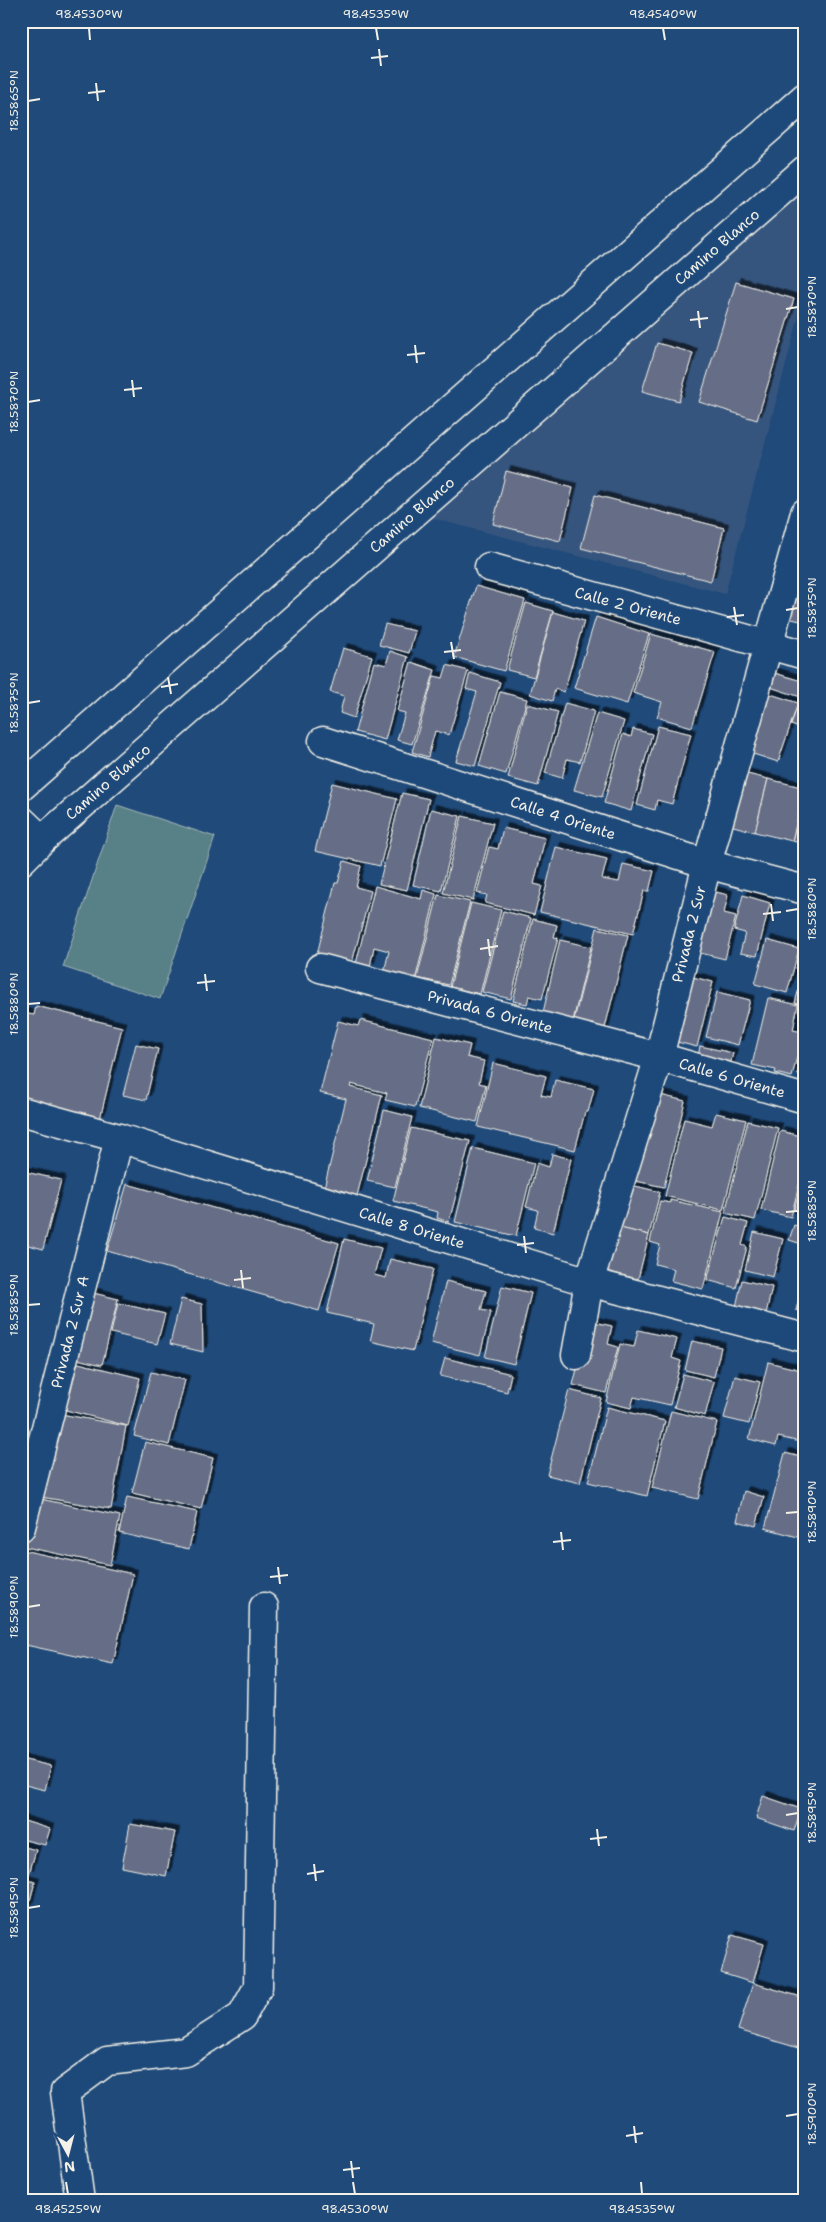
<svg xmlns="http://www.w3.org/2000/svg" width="826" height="2222" viewBox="0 0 826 2222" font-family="'Shantell Sans',sans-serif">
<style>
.built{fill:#34557e}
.green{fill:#588087;stroke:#a6b8b8}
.building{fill:#666e87;stroke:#f4f1e8;filter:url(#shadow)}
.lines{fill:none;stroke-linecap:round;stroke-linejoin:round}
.minor-casing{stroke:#f4f1e8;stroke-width:31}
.minor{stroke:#1f4a7a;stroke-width:28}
.ticks{fill:none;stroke:#f4f1e8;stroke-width:2}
.labels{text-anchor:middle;stroke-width:4;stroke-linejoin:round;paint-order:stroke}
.street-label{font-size:15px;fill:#f4f1e8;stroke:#1f4a7a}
.neatline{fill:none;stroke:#f4f1e8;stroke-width:2}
.ticks-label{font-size:12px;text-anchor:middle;fill:#f4f1e8}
</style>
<defs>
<filter id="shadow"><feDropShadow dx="4.5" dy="-4.5" stdDeviation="0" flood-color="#0009"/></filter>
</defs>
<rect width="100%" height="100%" fill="#1f4a7a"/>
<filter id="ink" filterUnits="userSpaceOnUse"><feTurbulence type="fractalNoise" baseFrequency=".02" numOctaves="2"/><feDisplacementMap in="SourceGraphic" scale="10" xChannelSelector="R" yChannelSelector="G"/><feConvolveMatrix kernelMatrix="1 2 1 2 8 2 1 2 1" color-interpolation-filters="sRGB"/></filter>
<g filter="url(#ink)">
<polygon class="built" points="805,191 805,293 725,594 419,515"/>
<polygon class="green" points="117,805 215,837 160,999 63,967"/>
<g class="building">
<polygon points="736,282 794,299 757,420 699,402"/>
<polygon points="657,343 693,353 679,401 642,391"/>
<polygon points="506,471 573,488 560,541 493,524"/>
<polygon points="595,495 724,528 711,581 581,548"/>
<polygon points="800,567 805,568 805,622 787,618"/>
<polygon points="476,586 525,600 504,671 454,657"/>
<polygon points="526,603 553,611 534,677 507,670"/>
<polygon points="553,612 584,621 564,692 555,689 552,701 530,694"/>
<polygon points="596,617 649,634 627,704 574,688"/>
<polygon points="385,624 415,631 409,653 379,645"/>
<polygon points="651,634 715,652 692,727 657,717 662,702 633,693"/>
<polygon points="343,648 372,656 354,718 340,713 344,696 330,692"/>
<polygon points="390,651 408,657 385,740 355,732 374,662 386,665"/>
<polygon points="411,662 435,670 412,744 397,740 405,713 397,711"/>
<polygon points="447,665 468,671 449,735 435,731 428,757 412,752 434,676 443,678"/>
<polygon points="771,672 805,682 801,697 767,686"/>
<polygon points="470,673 500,682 475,766 456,761 477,692 466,689"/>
<polygon points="805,683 805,730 791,725"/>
<polygon points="500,692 527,699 506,774 479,766"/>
<polygon points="764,692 798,703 778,762 744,751"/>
<polygon points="565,703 594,711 580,762 567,759 562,778 545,773"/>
<polygon points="527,704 558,712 538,786 508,778"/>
<polygon points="597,713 624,721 602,797 574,790"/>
<polygon points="658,726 691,734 672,804 657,800 655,810 637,805"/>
<polygon points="633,729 652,734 631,811 604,803 623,734 631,737"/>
<polygon points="743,773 768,779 755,832 730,825"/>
<polygon points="768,779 805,788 792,841 755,832"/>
<polygon points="332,783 397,799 380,866 315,851"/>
<polygon points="805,791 805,844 792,841"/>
<polygon points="402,793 429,799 407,890 379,884"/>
<polygon points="431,809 460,816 441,891 413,885"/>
<polygon points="462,816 493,823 473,900 443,893"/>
<polygon points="503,828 545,838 534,884 542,886 534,915 485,903 487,895 477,893 489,847 498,849"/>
<polygon points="556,847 607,859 602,879 619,882 623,864 654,871 649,891 644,891 633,934 540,912"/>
<polygon points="344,861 361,866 356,887 371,891 352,963 317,954 335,883 338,883"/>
<polygon points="375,886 421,899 423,890 436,894 415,981 384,972 389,951 374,947 370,967 356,964"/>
<polygon points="708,890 728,895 724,913 736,916 725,959 692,951"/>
<polygon points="438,895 470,902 449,985 417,978"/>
<polygon points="743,895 770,903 757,956 740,953 745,933 734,930"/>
<polygon points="471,903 501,910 480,994 450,987"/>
<polygon points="503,911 531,918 511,999 482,992"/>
<polygon points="533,919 557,925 554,937 558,938 542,999 529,996 527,1004 513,1001"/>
<polygon points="597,928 628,935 603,1036 572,1028"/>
<polygon points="805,932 805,951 800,950"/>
<polygon points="560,940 591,947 571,1029 541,1021"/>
<polygon points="767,940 799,949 787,993 755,984"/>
<polygon points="805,966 805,1005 795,1003"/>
<polygon points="684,975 713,982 697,1047 669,1040"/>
<polygon points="717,992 750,1000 738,1045 706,1037"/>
<polygon points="768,998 798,1005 793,1030 803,1032 792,1077 775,1073 776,1070 752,1065"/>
<polygon points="36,1006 122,1027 100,1119 21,1100 21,1013 34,1015"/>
<polygon points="360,1020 433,1038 415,1107 385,1100 387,1093 351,1084 350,1087 382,1095 357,1196 324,1188 346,1099 320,1093 338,1021 358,1026"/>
<polygon points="436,1037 470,1045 467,1057 484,1061 479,1083 486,1085 477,1122 419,1108"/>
<polygon points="136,1044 158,1049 146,1100 123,1095"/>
<polygon points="700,1046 733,1053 729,1070 697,1062"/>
<polygon points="805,1048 805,1077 797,1074"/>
<polygon points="493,1063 546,1076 541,1095 551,1097 555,1080 594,1089 588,1112 585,1112 575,1150 478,1127"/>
<polygon points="652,1093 685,1101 664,1187 631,1180"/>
<polygon points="384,1110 412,1117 395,1187 367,1181"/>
<polygon points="716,1113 746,1120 723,1210 665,1196 684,1119 712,1126"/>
<polygon points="748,1121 778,1128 755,1220 725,1213"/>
<polygon points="411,1128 470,1141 449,1222 437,1218 438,1212 393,1201"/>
<polygon points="780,1131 805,1137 805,1161 791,1217 761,1210"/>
<polygon points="473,1148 534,1163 516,1236 455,1222"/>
<polygon points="552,1154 571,1159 553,1233 534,1228 538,1210 526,1207 537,1163 549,1167"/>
<polygon points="21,1171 61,1180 43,1249 21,1243"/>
<polygon points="805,1173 805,1212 794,1209"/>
<polygon points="127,1184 339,1243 319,1311 107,1251"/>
<polygon points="627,1184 660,1192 649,1235 616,1227"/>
<polygon points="670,1200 723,1212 703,1289 671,1281 674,1269 655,1264 660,1245 650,1242 660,1201 670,1203"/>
<polygon points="725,1217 748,1223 742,1245 747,1247 736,1288 707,1280"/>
<polygon points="794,1225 805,1228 805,1245 789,1240"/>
<polygon points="616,1227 649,1235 638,1279 605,1271"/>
<polygon points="754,1232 783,1239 773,1277 745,1270"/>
<polygon points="344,1239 381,1248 374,1275 386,1278 390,1259 433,1269 413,1351 370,1341 374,1324 327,1313"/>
<polygon points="805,1274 805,1312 796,1310"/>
<polygon points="742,1280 772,1287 766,1314 736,1307"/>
<polygon points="446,1281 486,1291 481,1310 491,1312 480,1355 431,1343"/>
<polygon points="502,1286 531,1293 514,1364 485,1357"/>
<polygon points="85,1291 118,1299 102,1365 69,1357"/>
<polygon points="181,1299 202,1304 203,1352 170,1344"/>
<polygon points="118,1303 165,1314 157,1344 111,1333"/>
<polygon points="589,1321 612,1326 608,1344 618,1347 606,1393 573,1385"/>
<polygon points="638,1330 677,1339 672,1358 681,1361 670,1405 634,1397 631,1408 606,1402 620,1344 634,1347"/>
<polygon points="692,1341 721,1347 714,1377 685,1370"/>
<polygon points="445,1358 511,1374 507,1392 440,1376"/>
<polygon points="70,1361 140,1378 128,1426 58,1408"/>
<polygon points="768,1362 805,1371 805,1443 778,1437 776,1446 749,1439"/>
<polygon points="151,1372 185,1380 169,1445 134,1436"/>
<polygon points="683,1374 714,1382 705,1416 674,1407"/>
<polygon points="735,1376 760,1382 749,1424 724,1418"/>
<polygon points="569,1390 601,1398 580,1483 547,1475"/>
<polygon points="607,1407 665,1421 647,1496 588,1482"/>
<polygon points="671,1411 717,1422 698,1499 652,1488"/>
<polygon points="55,1413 126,1426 111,1509 41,1497"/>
<polygon points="145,1442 213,1458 201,1509 132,1493"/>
<polygon points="785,1453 805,1458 805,1539 765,1528"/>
<polygon points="744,1491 764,1497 756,1526 737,1521"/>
<polygon points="31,1497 120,1516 110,1565 21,1546"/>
<polygon points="127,1497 197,1512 189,1549 119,1533"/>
<polygon points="22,1550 133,1574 113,1664 21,1644"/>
<polygon points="21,1759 51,1766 45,1790 21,1784"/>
<polygon points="763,1796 801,1809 794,1831 756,1818"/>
<polygon points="21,1820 50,1829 45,1845 21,1839"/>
<polygon points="130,1824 175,1832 166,1876 122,1867"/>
<polygon points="21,1846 36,1850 29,1874 21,1872"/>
<polygon points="21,1878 35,1882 28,1908 21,1906"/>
<polygon points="732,1935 764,1944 753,1983 721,1973"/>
<polygon points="753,1983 805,1998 805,2050 738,2030"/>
</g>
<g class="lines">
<defs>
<g id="minor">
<polyline points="489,567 805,655"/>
<polyline points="323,741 707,864 805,890"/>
<polyline points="21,787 805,97"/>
<polyline points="21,820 42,840"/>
<polyline points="21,861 42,840 805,170"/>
<polyline points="320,968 659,1057 805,1099"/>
<polyline points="21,1111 119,1138 589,1282 805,1338"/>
<polyline points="576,1355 589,1282 659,1057 707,864 805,513"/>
<polyline points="21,1527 119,1138"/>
<polyline points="80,2201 65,2092 107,2061 186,2052 242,2016 258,1987 264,1607"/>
</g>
</defs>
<use href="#minor" class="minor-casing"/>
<use href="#minor" class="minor"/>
</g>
</g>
<path class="ticks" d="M89,28L90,40M376,28L378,40M663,28L665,40M379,49L381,66M371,58L388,56M96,83L98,101M88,93L105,91M28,101L40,99M786,309L798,307M698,311L700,328M690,320L708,318M415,345L417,363M407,355L425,353M132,380L134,397M124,390L142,388M28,402L40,400M734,607L737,625M786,610L798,608M727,617L744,615M451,642L454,659M444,652L461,650M168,677L171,694M161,687L178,684M28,703L40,701M771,904L773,921M786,911L798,909M763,914L781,912M488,939L490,956M480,949L498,946M205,974L207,991M197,983L215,981M28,1004L40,1003M786,1212L798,1211M524,1236L526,1253M517,1245L534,1243M241,1270L243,1288M234,1280L251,1278M28,1305L40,1304M786,1513L798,1512M561,1532L563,1550M553,1542L571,1540M278,1567L280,1584M270,1577L288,1575M28,1607L40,1605M786,1815L798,1813M597,1829L599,1846M590,1839L607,1837M314,1864L316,1881M307,1874L324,1871M28,1908L40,1906M786,2116L798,2114M634,2126L636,2143M626,2136L643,2133M351,2161L353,2178M343,2170L360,2168M66,2182L68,2194M353,2182L355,2194M641,2182L642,2194"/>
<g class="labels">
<g class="street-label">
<text transform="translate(717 247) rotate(-41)" y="5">Camino Blanco</text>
<text transform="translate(412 515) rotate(-41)" y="5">Camino Blanco</text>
<text transform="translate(628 606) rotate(15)" y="5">Calle 2 Oriente</text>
<text transform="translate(108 782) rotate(-41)" y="5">Camino Blanco</text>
<text transform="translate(563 818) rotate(18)" y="5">Calle 4 Oriente</text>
<text transform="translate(689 934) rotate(-76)" y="5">Privada 2 Sur</text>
<text transform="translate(490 1012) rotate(15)" y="5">Privada 6 Oriente</text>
<text transform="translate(732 1078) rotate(16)" y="5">Calle 6 Oriente</text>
<text transform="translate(412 1228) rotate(17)" y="5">Calle 8 Oriente</text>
<text transform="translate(70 1332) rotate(-76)" y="5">Privada 2 Sur A</text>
</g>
</g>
<rect width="826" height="2222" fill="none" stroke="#1f4a7a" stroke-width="55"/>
<g transform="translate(68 2154) rotate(173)" stroke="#1f4a7a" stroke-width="4" paint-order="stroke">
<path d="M0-4L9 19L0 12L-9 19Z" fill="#f4f1e8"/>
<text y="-8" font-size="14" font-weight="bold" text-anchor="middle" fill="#f4f1e8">N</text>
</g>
<rect x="28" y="28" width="770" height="2166" class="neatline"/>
<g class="ticks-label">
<text x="89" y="18">98.4530°W</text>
<text x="376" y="18">98.4535°W</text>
<text x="663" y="18">98.4540°W</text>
<text transform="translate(14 101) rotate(-90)" y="4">18.5865°N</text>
<text transform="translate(812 307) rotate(-90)" y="4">18.5870°N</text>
<text transform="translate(14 402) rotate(-90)" y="4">18.5870°N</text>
<text transform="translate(812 608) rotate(-90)" y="4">18.5875°N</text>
<text transform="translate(14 703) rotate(-90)" y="4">18.5875°N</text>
<text transform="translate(812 909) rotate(-90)" y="4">18.5880°N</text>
<text transform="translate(14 1004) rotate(-90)" y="4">18.5880°N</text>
<text transform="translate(812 1211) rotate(-90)" y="4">18.5885°N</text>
<text transform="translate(14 1305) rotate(-90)" y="4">18.5885°N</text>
<text transform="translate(812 1512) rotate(-90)" y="4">18.5890°N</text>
<text transform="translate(14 1607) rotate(-90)" y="4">18.5890°N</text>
<text transform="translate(812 1813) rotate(-90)" y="4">18.5895°N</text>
<text transform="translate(14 1908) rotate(-90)" y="4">18.5895°N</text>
<text transform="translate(812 2114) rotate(-90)" y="4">18.5900°N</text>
<text x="68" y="2213">98.4525°W</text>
<text x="355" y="2213">98.4530°W</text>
<text x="642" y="2213">98.4535°W</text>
</g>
</svg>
